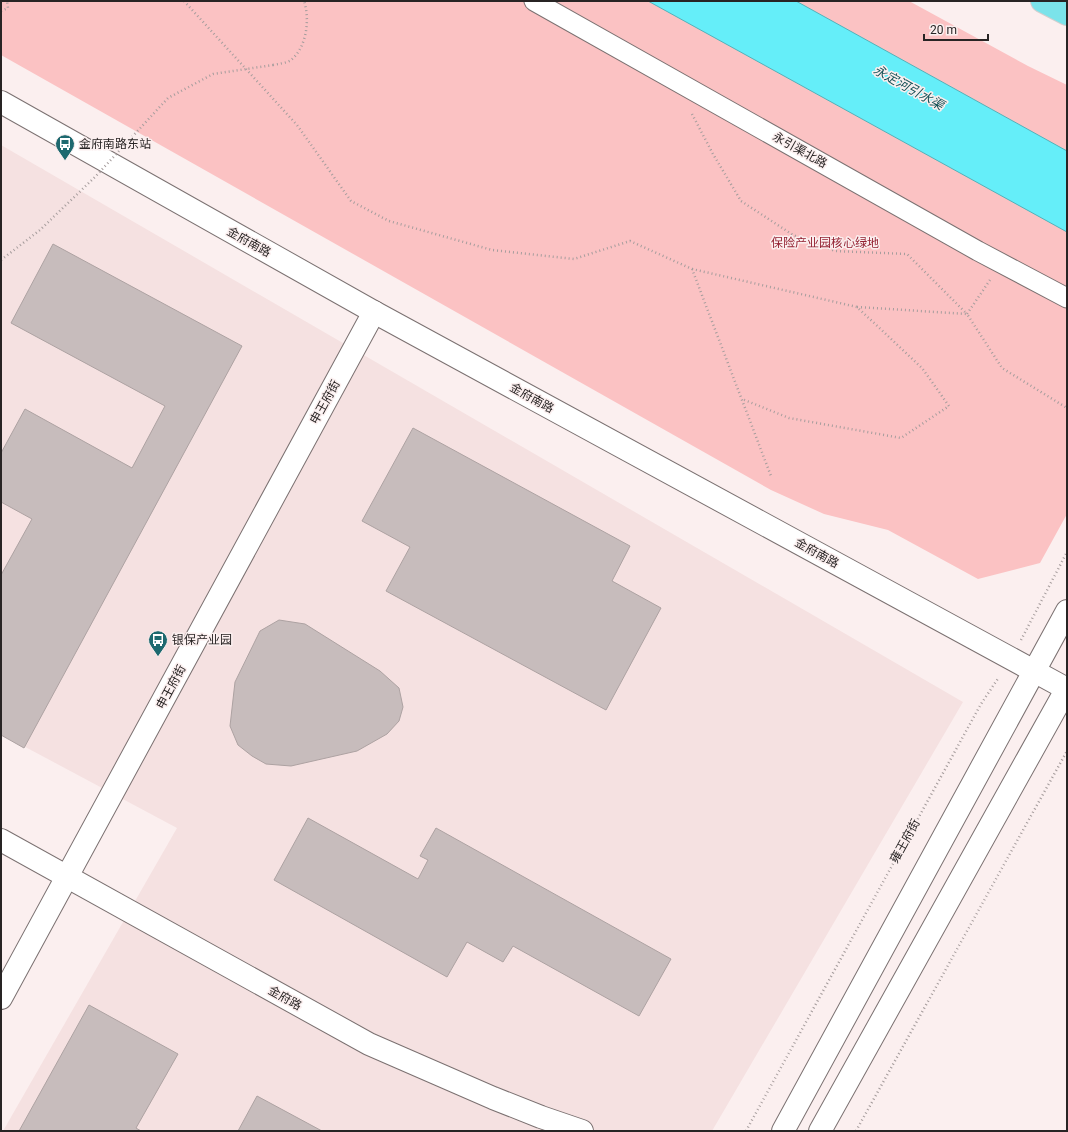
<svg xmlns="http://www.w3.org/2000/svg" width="1068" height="1132" viewBox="0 0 1068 1132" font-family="Roboto,'Noto Sans SC',sans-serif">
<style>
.built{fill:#f5e1e1}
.green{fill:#fbc2c3}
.water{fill:#65eef9;stroke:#53b1b9}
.building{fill:#c7bcbc;stroke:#ada2a2}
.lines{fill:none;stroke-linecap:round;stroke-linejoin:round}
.street-casing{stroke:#7b7171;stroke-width:21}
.secondary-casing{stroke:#7b7171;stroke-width:24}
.primary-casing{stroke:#d0cfcf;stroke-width:24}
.path{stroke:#a69d9d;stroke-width:2.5;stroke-dasharray:1 3;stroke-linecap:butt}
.street{stroke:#fff;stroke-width:19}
.secondary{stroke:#fff;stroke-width:22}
.primary{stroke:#7be3ea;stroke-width:22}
.path-bridge{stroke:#a69d9d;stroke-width:2.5;stroke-dasharray:1 3;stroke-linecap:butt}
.labels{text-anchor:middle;stroke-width:3;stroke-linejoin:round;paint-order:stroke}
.poi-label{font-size:12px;fill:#282424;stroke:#fbefef;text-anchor:start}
.street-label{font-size:12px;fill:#282424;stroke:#fbefef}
.park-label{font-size:12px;fill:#932132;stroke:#fbefef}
.water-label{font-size:13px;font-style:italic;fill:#165257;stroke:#fbefef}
</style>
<rect width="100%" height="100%" fill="#fbefef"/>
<polygon class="built" points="1,145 963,702 712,1131 3,1131 177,828 1,734"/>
<polygon class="green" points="1,1 909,1 1028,66 1067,85 1067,514 1040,563 978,579 888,530 824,514 771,490 1,55"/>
<polygon class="water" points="648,1 796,1 1067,151 1067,232"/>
<g class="building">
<polygon points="53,244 242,346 24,748 1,735 1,575 32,519 1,502 1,453 25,409 132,468 165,406 11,323"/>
<polygon points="413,428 630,546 612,581 661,608 606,710 386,591 410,547 362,521"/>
<polygon points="279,620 305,624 380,671 399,688 403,707 399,721 387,734 357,751 291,766 266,764 252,756 238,745 230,726 235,682 260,631"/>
<polygon points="308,818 418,879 428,860 420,856 436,828 671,959 639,1016 513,946 503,962 467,942 447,977 274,880"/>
<polygon points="89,1005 178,1054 136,1128 141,1131 19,1131"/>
<polygon points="257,1096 322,1131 238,1131"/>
</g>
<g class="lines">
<defs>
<polyline id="street" points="534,1 978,251 1067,298"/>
<g id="secondary">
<polyline points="1,102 374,312 1067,689"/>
<polyline points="1,840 369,1044 493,1098 541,1117 582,1131"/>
<polyline points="1,998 374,312"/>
<polyline points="783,1131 1067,611"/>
<polyline points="820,1131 1067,688"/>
</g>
<polyline id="primary" points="1042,1 1067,14"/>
</defs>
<use href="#street" class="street-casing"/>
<use href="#secondary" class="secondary-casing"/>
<use href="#primary" class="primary-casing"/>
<g class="path">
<polyline points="184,1 297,125 351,201 389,221 492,250 574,259 630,241 692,269 771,476"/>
<polyline points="1,11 8,8 7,1"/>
<path d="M273,65C278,64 287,63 291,60C307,47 310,19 304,1"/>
<polyline points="692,114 713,154 741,201 793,235 835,251 907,254 967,314 990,280"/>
<polyline points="692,269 857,307 922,368 949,406 901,438 789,418 742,399"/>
<polyline points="857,307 967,314 1002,368 1067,408"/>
<polyline points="1021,640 1067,552"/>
<polyline points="746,1131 981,704 999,677"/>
<polyline points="856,1131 1067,751"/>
</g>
<use href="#street" class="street"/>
<use href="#secondary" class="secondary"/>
<use href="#primary" class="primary"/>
<polyline class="path-bridge" points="1,260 40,230 95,177 168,98 213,74 273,65"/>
</g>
<defs>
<symbol id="bus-pin" viewBox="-11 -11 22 30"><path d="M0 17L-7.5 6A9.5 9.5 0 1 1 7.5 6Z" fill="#1d696f" stroke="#fbefef"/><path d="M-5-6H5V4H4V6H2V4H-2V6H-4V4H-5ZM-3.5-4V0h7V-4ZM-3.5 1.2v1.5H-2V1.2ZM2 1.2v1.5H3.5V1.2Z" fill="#fff"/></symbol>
</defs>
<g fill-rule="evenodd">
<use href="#bus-pin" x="54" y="133" width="22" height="30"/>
<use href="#bus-pin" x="147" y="629" width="22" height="30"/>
</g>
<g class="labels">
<g class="poi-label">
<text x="79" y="148">金府南路东站</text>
<text x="172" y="644">银保产业园</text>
</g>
<g class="street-label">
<text transform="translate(800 150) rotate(29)" y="4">永引渠北路</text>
<text transform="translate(249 242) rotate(29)" y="4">金府南路</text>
<text transform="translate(532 398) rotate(29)" y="4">金府南路</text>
<text transform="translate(325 402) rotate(-61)" y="4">申王府街</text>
<text transform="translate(817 553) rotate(29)" y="4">金府南路</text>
<text transform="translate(171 687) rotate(-62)" y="4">申王府街</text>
<text transform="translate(905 841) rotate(-61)" y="4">雍王府街</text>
<text transform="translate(285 998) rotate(29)" y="4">金府路</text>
</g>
<g class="park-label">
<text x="825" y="247">保险产业园核心绿地</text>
</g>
<g class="water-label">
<text transform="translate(909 87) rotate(29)" y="5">永定河引水渠</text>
</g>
</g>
<rect width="1068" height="1132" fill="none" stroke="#282424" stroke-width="4"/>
<path d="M924 34v6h64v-6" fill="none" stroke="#282424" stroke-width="2"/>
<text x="930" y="34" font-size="12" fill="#282424" stroke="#fbefef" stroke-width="3" paint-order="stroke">20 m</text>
</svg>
